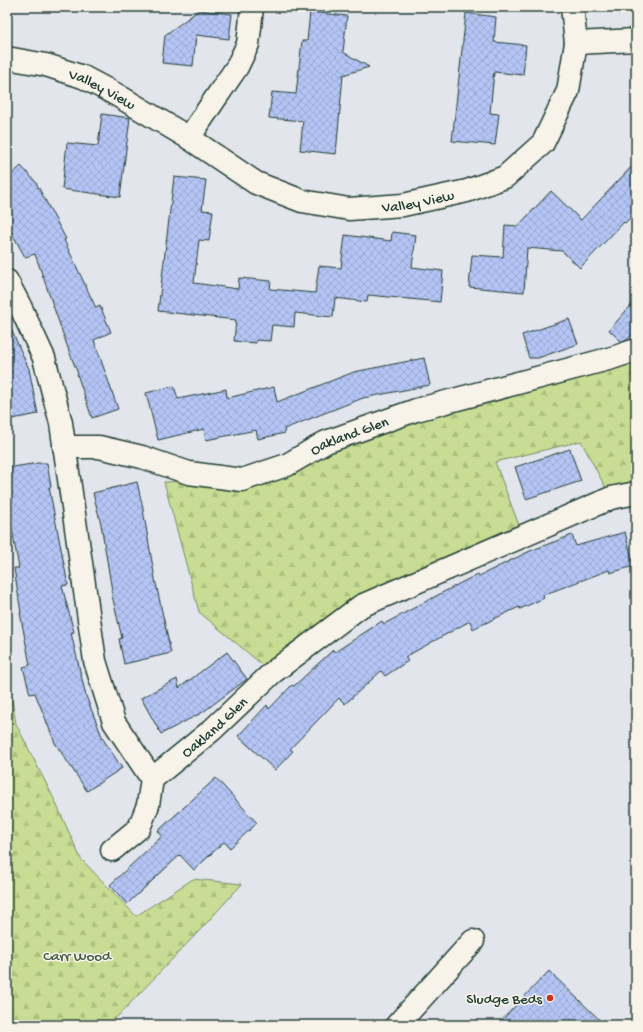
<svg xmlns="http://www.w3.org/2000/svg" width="643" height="1032" viewBox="0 0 643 1032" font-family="'Gochi Hand',sans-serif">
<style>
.forest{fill:url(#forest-firs);stroke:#748d64}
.building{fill:url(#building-cross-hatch);stroke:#1f3d34}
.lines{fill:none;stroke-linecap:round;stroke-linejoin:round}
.minor-casing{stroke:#1f3d34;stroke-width:25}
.minor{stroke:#f7f3e8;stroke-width:22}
.poi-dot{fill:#c8321e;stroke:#f7f3e8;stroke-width:1.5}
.labels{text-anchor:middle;stroke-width:3;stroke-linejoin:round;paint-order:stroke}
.street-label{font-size:15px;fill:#1f3d34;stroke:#f7f3e8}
.park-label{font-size:15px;fill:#415d47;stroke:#f7f3e8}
.poi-label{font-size:15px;fill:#1f3d34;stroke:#f7f3e8;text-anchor:end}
</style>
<defs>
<pattern id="forest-firs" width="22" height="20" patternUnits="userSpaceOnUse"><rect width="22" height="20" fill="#c8dd93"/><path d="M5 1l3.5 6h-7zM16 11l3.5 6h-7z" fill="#abbf7f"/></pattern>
<pattern id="building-cross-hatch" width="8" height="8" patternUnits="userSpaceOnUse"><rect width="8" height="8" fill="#b4c4f4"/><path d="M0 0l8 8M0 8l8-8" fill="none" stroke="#9aa9d2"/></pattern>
</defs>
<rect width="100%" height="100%" fill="#e3e5ec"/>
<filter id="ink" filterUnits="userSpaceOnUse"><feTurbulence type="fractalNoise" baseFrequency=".025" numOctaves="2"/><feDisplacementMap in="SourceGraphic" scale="8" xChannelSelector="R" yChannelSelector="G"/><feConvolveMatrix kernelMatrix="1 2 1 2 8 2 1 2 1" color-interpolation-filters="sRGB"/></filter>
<g filter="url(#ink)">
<g class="forest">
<polygon points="636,350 636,493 611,498 581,441 495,462 523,536 361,606 272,673 199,612 164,482 242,480 326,442"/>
<polygon points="7,669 16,724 54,799 81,859 136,916 193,879 242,884 201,929 119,1015 106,1025 7,1025"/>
</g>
<g class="building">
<polygon points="199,10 232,14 229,39 196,35 193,66 162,63 165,35"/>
<polygon points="310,12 347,16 343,52 369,67 343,75 336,154 300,150 303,121 269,118 272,92 296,94 302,41 307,41"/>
<polygon points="466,13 496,17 494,42 526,45 523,75 494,72 490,113 499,114 495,145 452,141"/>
<polygon points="102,114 130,118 120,197 62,189 67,143 98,146"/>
<polygon points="636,162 636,212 625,223 624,222 580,268 562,251 527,248 524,292 469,287 472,255 503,257 505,225 518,226 551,191 581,220"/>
<polygon points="21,166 35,181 66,239 64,240 96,308 100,306 111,332 94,340 118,409 92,418 77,374 78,374 69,351 35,254 25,257 7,224 7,179"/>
<polygon points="174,177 206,180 202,210 213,211 209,241 199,240 194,283 238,289 239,278 271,281 270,289 315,293 319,266 341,268 345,235 391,241 392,232 416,235 412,267 443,271 440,302 368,295 367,302 335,298 333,317 295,313 294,327 272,325 270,341 256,340 256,343 234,341 236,320 158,311"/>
<polygon points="636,300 636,330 627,340 622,342 609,330"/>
<polygon points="569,319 578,344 538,358 529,358 522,335"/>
<polygon points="7,320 29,369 38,414 7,420"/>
<polygon points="424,358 430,385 363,398 284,429 285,433 258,439 256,430 206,440 204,429 158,440 146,393 174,386 178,399 226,389 227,398 274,387 277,402 354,372"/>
<polygon points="570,449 581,481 526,499 515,467"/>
<polygon points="38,463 47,463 51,487 49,487 68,585 62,586 74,632 71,633 86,696 103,739 122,768 87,791 55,743 35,693 30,694 23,667 30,665 20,613 21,613 14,568 19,568 7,502 7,468"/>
<polygon points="137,482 142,504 155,579 171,653 124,664 119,639 122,638 111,591 112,591 101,524 93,493"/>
<polygon points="625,532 634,566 610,573 609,570 543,595 544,598 520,609 519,607 473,629 470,621 405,657 408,661 385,676 381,671 345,704 339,698 290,749 293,751 275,770 238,736 267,705 269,709 292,685 294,686 333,650 335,652 382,621 384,624 451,588 478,574 479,576 530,551 572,535 576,546"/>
<polygon points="227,652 247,679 203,712 161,734 141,698 177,679 179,688"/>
<polygon points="216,778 257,823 230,848 224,842 194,870 180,855 127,904 110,885 162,836 158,831"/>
<polygon points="549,971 605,1025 497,1025"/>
</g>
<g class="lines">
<defs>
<g id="minor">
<polyline points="576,43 636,40"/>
<path id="s1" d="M7,58L46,65L83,77L117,95L189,138L256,183L302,201L349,209L403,205L467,191L505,177L543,143L568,91L576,43L572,7"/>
<polyline points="189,138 213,102 237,67 248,44 250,27 252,7"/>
<polyline points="7,281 20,306 44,358 61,423 95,661 114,722 152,779"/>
<path id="s2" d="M64,447H99L142,457L189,473L242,480L287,465L326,442L416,410L612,358L636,350"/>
<path id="s3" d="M112,850L139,828L148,805L152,779L212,730L272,673L361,606L611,498L636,493"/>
<polyline points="397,1025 473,941"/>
</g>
</defs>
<use href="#minor" class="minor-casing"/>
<use href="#minor" class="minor"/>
</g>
</g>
<circle class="poi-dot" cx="550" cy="998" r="4"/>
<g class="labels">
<g class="street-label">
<text dy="5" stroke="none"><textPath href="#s1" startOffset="101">Valley View</textPath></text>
<text dy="5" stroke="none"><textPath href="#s1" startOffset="448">Valley View</textPath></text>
<text dy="5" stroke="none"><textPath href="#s2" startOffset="299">Oakland Glen</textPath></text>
<text dy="5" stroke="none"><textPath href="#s3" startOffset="167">Oakland Glen</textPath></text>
</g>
<g class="park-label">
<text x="77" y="960">Carr Wood</text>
</g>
<g class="poi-label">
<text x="542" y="1003">Sludge Beds</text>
</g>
</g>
<rect width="643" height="1032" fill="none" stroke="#f7f3e8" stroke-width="24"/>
<rect x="12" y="12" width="619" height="1008" fill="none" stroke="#1f3d34" stroke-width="1.5" filter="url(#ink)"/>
</svg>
